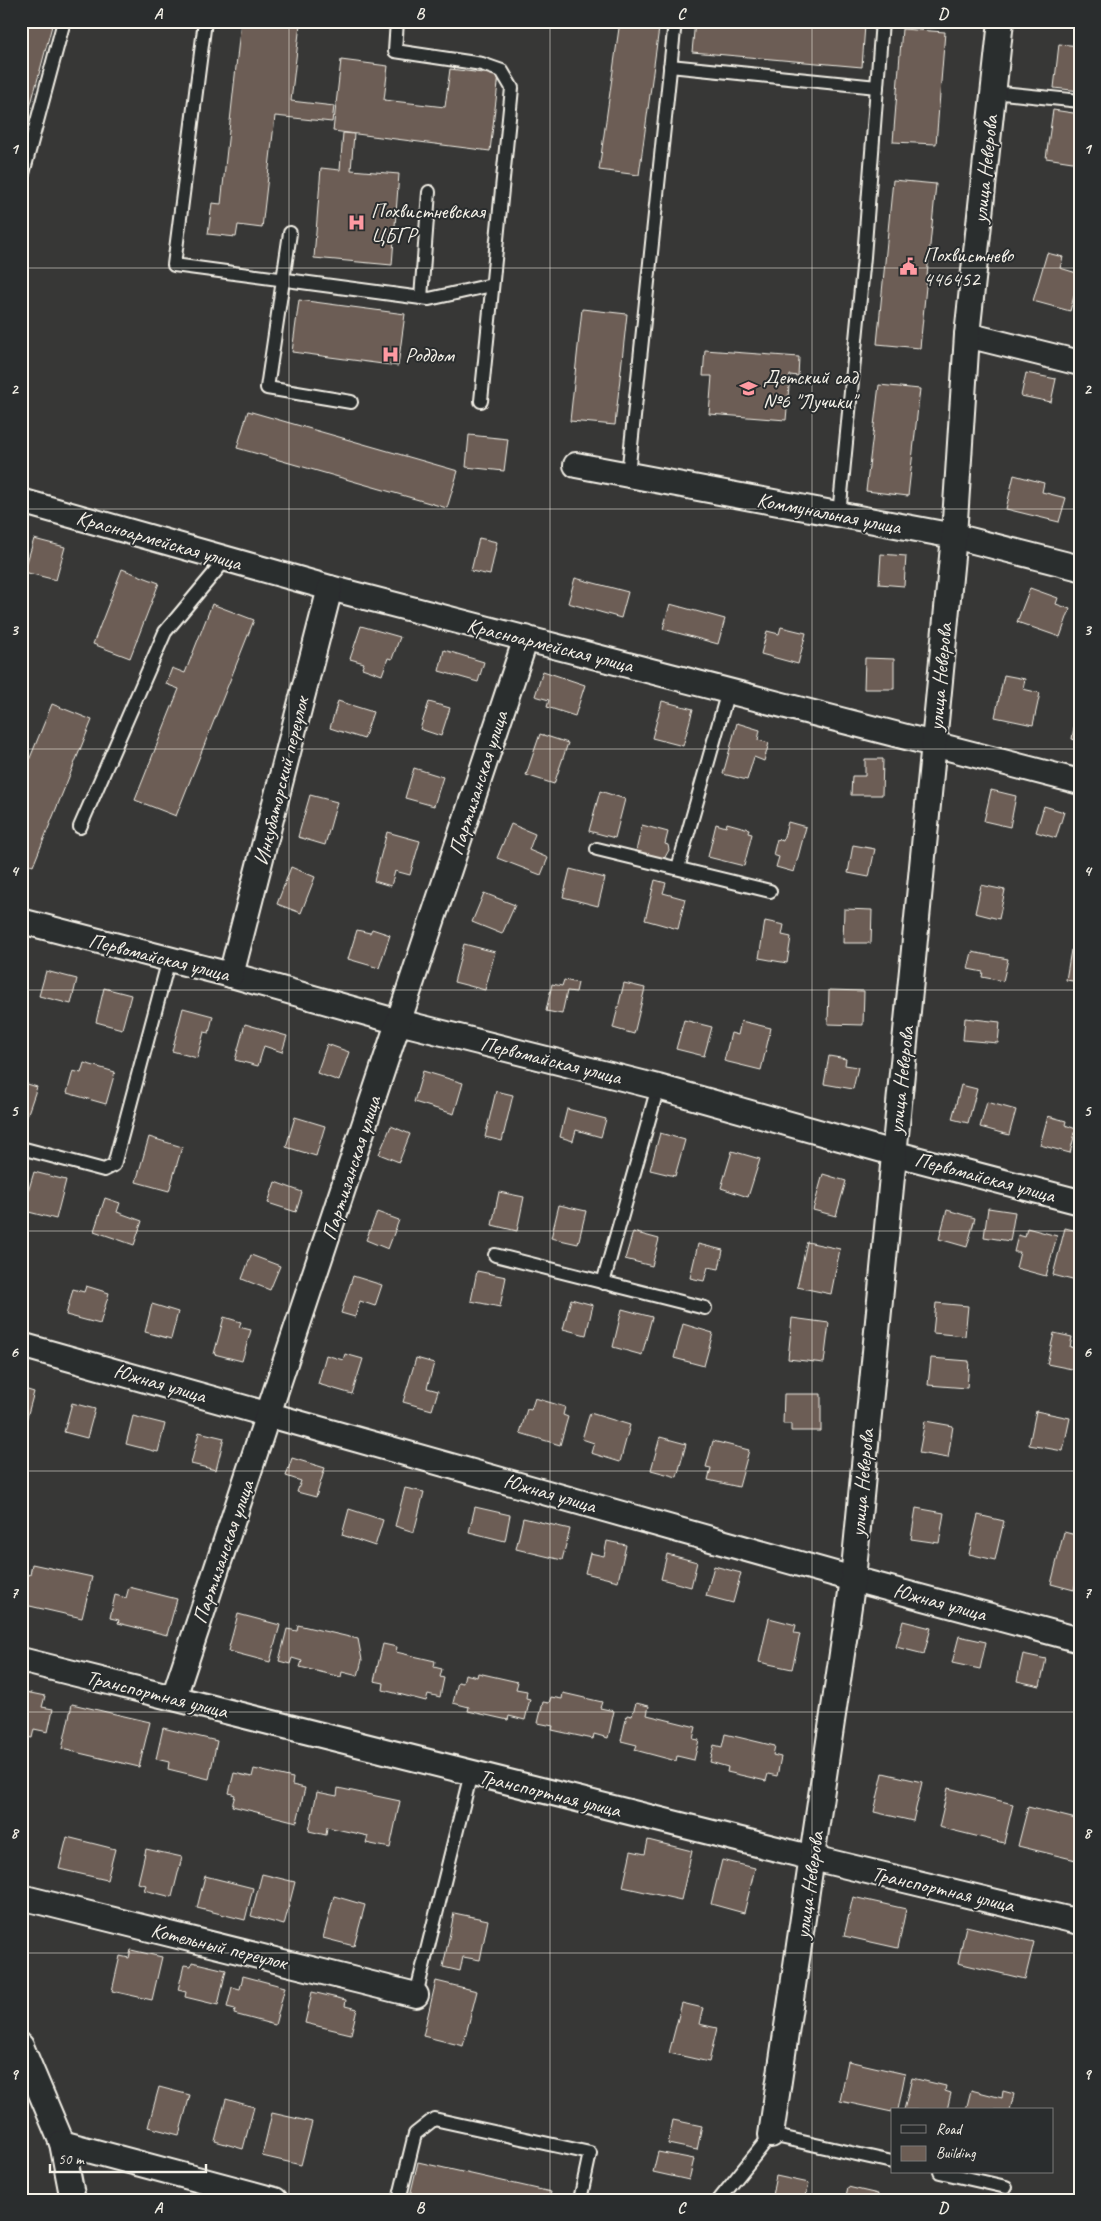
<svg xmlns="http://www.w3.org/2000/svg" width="1101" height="2221" viewBox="0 0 1101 2221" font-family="Caveat,sans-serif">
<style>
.building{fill:#6c5d54;stroke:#f4f1e8}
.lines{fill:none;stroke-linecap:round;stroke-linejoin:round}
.service-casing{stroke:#f4f1e8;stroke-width:16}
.minor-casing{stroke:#f4f1e8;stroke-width:28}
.service{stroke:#2a2d2e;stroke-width:12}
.minor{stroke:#2a2d2e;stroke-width:24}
.grid{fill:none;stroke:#f4f1e8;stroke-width:1;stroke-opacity:0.55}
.labels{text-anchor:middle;stroke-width:4;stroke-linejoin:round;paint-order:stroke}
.street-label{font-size:21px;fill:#f4f1e8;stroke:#2a2d2e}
.poi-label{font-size:21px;fill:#f4f1e8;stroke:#2a2d2e;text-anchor:start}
.neatline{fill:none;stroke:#f4f1e8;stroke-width:2}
.grid-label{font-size:16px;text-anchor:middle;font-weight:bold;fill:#f4f1e8}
</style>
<rect width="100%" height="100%" fill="#373736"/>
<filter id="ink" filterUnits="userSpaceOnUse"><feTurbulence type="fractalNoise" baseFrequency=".02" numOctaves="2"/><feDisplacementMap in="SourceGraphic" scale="10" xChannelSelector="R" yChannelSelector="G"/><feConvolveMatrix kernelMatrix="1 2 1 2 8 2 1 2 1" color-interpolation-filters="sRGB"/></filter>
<g filter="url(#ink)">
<g class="building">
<polygon points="21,21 53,22 21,141"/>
<polygon points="241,21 279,21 300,24 291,101 334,106 332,122 275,116 262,228 238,225 236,237 208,234 212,203 221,204"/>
<polygon points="620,21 660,21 639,175 599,170"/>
<polygon points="695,21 826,21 865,25 862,67 692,52"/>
<polygon points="902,29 945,32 936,144 893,142"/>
<polygon points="1059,44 1080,46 1080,91 1054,88"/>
<polygon points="341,60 388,66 384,100 445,107 450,69 499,75 490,151 333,131"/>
<polygon points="1053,110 1080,114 1079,163 1046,158"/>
<polygon points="343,133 354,134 351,170 399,174 392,265 314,258 321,168 340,170"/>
<polygon points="893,180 936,184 920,348 877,344"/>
<polygon points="1047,253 1063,257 1060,268 1080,274 1070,311 1033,301"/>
<polygon points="299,300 405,314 398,366 292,352"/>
<polygon points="582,309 627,314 615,425 570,421"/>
<polygon points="705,350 799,357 798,376 790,375 786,420 709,414 712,376 703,376"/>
<polygon points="1026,373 1056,379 1051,402 1021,396"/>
<polygon points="879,385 920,389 908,496 866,491"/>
<polygon points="248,411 458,471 447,508 237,448"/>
<polygon points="469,435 508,439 504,471 466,467"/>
<polygon points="1014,475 1044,483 1042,492 1066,498 1059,522 1006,509"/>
<polygon points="479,538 497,542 490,575 471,571"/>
<polygon points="34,539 65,547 56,580 24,572"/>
<polygon points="881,554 906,556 904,586 879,584"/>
<polygon points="122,569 159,583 130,658 93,644"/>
<polygon points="575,578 628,592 621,618 568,603"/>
<polygon points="1030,588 1058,598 1056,604 1070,609 1060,637 1017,622"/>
<polygon points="212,604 254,620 176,816 135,800 179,689 166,684 172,668 185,673"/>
<polygon points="670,604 725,619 718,644 663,629"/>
<polygon points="361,626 400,637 392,659 388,658 382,675 362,668 364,663 350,659"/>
<polygon points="781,627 806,633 798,664 761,654 767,631 779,634"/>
<polygon points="444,650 484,662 478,682 439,671"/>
<polygon points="865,658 894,659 894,689 864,689"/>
<polygon points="543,671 585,685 575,716 547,707 549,700 535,696"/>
<polygon points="1004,675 1025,679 1023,689 1040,693 1033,725 995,717"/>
<polygon points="1079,698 1080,698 1080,741 1072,739"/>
<polygon points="338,701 373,712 364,739 330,728"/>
<polygon points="662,701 693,709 683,746 652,738"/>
<polygon points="429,702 450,708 441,736 420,729"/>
<polygon points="52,704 92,720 33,866 21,861 21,780"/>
<polygon points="737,723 760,730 758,740 769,743 764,761 754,757 747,780 723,774"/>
<polygon points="540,734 568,743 554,784 526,775"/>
<polygon points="865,759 883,759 882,795 851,795 852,776 865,776"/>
<polygon points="414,768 443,777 434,806 405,798"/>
<polygon points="991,790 1016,796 1010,827 984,821"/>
<polygon points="600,791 625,799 615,838 589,831"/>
<polygon points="310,795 337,802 325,845 298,837"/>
<polygon points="1044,806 1064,812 1056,838 1036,832"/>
<polygon points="788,822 806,827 794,872 776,867 779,857 773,855 777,839 783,841"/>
<polygon points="727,823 749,829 748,833 752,834 744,866 708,857 716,824 726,827"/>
<polygon points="511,824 535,834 529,850 548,858 541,875 497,858"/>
<polygon points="642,825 668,832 665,844 668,845 669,850 664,859 636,851"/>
<polygon points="387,832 420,841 410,875 395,871 391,886 374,881"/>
<polygon points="853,845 875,849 869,877 848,873"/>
<polygon points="291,867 315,877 301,913 277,904"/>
<polygon points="570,869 605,878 598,906 563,897"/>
<polygon points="655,880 666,883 663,893 685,899 678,929 645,920"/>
<polygon points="981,885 1005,890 999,919 975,913"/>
<polygon points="484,893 515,905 502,934 472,922"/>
<polygon points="844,909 872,910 871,943 843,943"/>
<polygon points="765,921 784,925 782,935 791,937 787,963 759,958"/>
<polygon points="372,929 390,935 379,968 348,959 357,930 370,933"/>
<polygon points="464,944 495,952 485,990 454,982"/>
<polygon points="1071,950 1080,951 1080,982 1066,980"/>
<polygon points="972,952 1008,959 1003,981 982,977 983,972 968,969"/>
<polygon points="46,971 77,979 71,1004 39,996"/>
<polygon points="564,980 578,983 576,992 567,991 562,1014 546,1011 552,984 562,986"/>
<polygon points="624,983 645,988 634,1034 613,1028"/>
<polygon points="104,988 131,995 122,1029 96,1022"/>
<polygon points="829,990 864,991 863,1025 828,1024"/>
<polygon points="183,1008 213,1016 209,1033 204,1032 197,1058 172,1051"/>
<polygon points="965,1018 1000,1022 998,1043 963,1040"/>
<polygon points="684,1020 712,1027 704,1056 676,1049"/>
<polygon points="741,1021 771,1028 761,1070 724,1061 731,1033 738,1035"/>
<polygon points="245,1024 287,1036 282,1052 264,1046 258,1066 235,1060"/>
<polygon points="327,1044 349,1052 339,1081 317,1073"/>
<polygon points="829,1056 846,1059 845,1065 858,1067 853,1089 824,1084"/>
<polygon points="84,1063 115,1072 106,1104 67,1093 73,1071 81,1073"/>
<polygon points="423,1071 463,1083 454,1114 414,1102"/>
<polygon points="21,1082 37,1087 26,1119 21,1117"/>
<polygon points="961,1085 977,1089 968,1123 952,1119"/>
<polygon points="496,1091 513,1095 502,1141 485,1137"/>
<polygon points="987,1102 1016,1110 1009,1135 980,1127"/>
<polygon points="567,1109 606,1119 601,1137 576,1130 573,1141 560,1137"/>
<polygon points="1048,1116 1066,1121 1065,1125 1076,1129 1070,1153 1040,1145"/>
<polygon points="295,1117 325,1126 316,1156 286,1147"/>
<polygon points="391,1126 410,1134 399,1162 379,1154"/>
<polygon points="660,1133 685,1140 675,1176 650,1170"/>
<polygon points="149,1137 182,1147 169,1191 136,1182"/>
<polygon points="732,1151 760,1159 748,1197 721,1188"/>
<polygon points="34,1172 66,1180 56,1219 21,1210 21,1190 28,1192"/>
<polygon points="823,1174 846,1181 836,1216 813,1210"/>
<polygon points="275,1182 302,1192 296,1212 268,1203"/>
<polygon points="499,1192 524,1197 517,1231 492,1225"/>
<polygon points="105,1198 120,1203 117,1212 142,1221 134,1245 94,1231"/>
<polygon points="559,1205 586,1211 578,1244 551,1238"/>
<polygon points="988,1208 1015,1212 1010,1241 984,1237"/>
<polygon points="947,1210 975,1218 967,1247 939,1239"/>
<polygon points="377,1212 399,1220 388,1249 366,1240"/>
<polygon points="1027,1228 1057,1236 1046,1276 1016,1268 1020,1252 1014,1252 1018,1235 1025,1237"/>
<polygon points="1065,1228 1078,1231 1075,1243 1080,1245 1080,1282 1053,1275"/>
<polygon points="633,1232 659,1239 652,1266 625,1259"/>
<polygon points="807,1242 840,1249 831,1294 797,1287"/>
<polygon points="698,1244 723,1250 719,1269 708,1267 704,1281 690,1278"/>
<polygon points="251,1255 280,1266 270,1290 242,1279"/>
<polygon points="477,1271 506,1277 500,1307 471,1301"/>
<polygon points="353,1276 382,1285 375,1306 360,1301 355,1317 341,1313"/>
<polygon points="86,1286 109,1293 100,1324 66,1315 73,1289 84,1292"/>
<polygon points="571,1299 593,1305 586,1335 563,1329"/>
<polygon points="936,1303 968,1306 965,1336 933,1333"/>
<polygon points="152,1304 178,1312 171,1339 145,1332"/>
<polygon points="622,1309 652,1317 642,1355 613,1347"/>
<polygon points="224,1317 241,1322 239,1327 251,1330 242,1361 214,1354"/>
<polygon points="792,1318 829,1323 824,1363 788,1359"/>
<polygon points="683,1324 713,1333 704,1366 674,1358"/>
<polygon points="1054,1333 1072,1337 1070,1347 1080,1349 1077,1370 1047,1364"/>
<polygon points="345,1354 363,1359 352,1394 318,1384 326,1355 343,1360"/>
<polygon points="416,1358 434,1363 427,1388 438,1391 432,1410 403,1402"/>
<polygon points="931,1358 969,1361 967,1388 928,1385"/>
<polygon points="21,1388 34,1392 26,1421 21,1419"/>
<polygon points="784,1394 821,1394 821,1431 791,1431 791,1424 783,1424"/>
<polygon points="535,1398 565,1407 563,1415 568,1417 560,1445 520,1433 527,1409 531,1410"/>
<polygon points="72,1403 95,1409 87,1438 64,1432"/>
<polygon points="1036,1411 1070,1418 1063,1451 1029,1445"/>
<polygon points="590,1413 630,1425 620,1462 591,1453 594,1443 582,1439"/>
<polygon points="133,1416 165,1424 158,1452 126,1444"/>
<polygon points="925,1421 953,1426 948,1458 919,1453"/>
<polygon points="199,1432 224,1438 216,1470 191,1464"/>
<polygon points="660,1437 686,1444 677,1477 651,1470"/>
<polygon points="713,1441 749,1450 739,1487 708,1480 711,1468 706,1467"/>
<polygon points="292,1458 325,1468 316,1497 297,1492 301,1481 286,1476"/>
<polygon points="405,1488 424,1492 414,1532 395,1526"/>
<polygon points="475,1507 510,1515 505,1541 469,1532"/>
<polygon points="916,1508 944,1513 939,1543 911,1539"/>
<polygon points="349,1509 383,1520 375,1546 342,1535"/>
<polygon points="978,1515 1004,1521 995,1560 969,1554"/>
<polygon points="523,1518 570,1529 562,1560 516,1549"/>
<polygon points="1064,1532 1080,1536 1080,1566 1074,1590 1051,1584"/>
<polygon points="607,1541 626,1545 618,1581 585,1573 590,1553 604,1556"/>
<polygon points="667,1554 697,1562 691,1587 661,1579"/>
<polygon points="32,1564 92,1577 82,1618 21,1604 21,1573 30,1575"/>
<polygon points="714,1566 741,1573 733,1603 706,1596"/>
<polygon points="129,1587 177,1599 167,1635 118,1623 119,1620 110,1618 115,1595 126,1598"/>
<polygon points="238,1614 280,1625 270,1662 228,1651"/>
<polygon points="769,1618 796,1625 794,1633 800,1634 792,1669 759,1662"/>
<polygon points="903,1621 931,1628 924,1654 896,1647"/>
<polygon points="298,1625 358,1639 362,1660 358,1676 342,1672 341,1677 300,1667 302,1661 292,1658 290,1664 279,1661 287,1629 297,1631"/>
<polygon points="959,1636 986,1642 980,1669 952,1663"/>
<polygon points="383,1644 397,1647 396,1652 435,1661 434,1667 442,1669 440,1677 444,1678 440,1697 428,1694 426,1701 383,1690 384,1683 374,1681"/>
<polygon points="1023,1654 1046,1659 1040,1686 1017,1681"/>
<polygon points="478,1673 518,1682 516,1689 527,1691 526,1698 530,1699 525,1720 509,1716 508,1720 468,1711 469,1707 453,1703 458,1682 463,1683 465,1674 477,1677"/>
<polygon points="21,1691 45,1696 42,1707 53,1709 48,1732 34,1729 32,1738 21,1736"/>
<polygon points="563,1693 602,1702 600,1708 614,1711 608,1738 594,1734 593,1739 552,1730 553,1726 538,1723 543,1702 549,1703 551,1697 562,1699"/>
<polygon points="636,1703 649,1706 647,1715 696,1727 693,1739 699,1740 694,1760 677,1756 676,1761 635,1750 637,1745 621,1741 627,1715 632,1716"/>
<polygon points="72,1704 150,1722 139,1767 62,1749"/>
<polygon points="163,1728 217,1741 209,1779 168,1769 169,1762 156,1759"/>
<polygon points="725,1734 775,1746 773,1755 781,1757 777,1776 768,1774 766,1781 727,1772 728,1767 710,1762 714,1745 722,1747"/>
<polygon points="254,1769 293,1778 292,1785 305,1788 297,1822 232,1806 235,1795 229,1793 234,1773 252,1777"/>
<polygon points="883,1773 922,1782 913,1821 874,1812"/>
<polygon points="338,1788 400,1801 390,1848 366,1843 368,1836 327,1827 326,1835 309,1831 317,1792 337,1796"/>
<polygon points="948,1788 1013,1804 1004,1843 939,1827"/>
<polygon points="1028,1807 1080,1820 1080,1861 1018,1846"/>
<polygon points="67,1837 115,1849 107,1880 59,1869"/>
<polygon points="648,1840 692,1851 681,1900 623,1887 631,1851 645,1854"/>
<polygon points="146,1849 182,1857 172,1897 144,1890 146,1885 138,1883"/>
<polygon points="722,1860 755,1868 744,1913 711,1904"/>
<polygon points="262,1874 295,1882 284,1925 251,1916"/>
<polygon points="205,1876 253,1888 245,1920 197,1908"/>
<polygon points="334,1896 365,1905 354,1946 323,1938"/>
<polygon points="853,1897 906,1909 898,1948 844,1936"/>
<polygon points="454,1913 488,1920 480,1960 463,1957 460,1971 443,1967"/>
<polygon points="966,1926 1034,1942 1025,1979 958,1963"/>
<polygon points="131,1950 162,1957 152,2000 112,1991 120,1956 129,1958"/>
<polygon points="192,1962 226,1970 218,2005 185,1997 186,1992 178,1990 184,1965 191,1966"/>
<polygon points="243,1976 285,1987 275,2025 234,2014 235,2009 227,2007 232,1987 240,1989"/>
<polygon points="436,1981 477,1991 463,2046 423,2036"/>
<polygon points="312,1992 346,2000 345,2006 357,2009 351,2034 305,2023"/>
<polygon points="682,2003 703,2008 699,2024 717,2028 709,2062 669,2053"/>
<polygon points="848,2061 905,2074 898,2110 892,2110 892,2112 840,2101"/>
<polygon points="912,2078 946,2086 945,2091 951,2093 947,2110 904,2110"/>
<polygon points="159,2087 190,2095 179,2135 148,2127"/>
<polygon points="971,2090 1002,2098 1003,2091 1014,2094 1010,2110 966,2110"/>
<polygon points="226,2099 254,2107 243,2149 215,2141"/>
<polygon points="272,2113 312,2122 301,2165 262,2156"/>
<polygon points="673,2120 702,2126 697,2150 668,2144"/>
<polygon points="658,2152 694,2159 689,2180 653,2172"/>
<polygon points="418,2162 551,2192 549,2200 409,2200"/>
<polygon points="776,2176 809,2183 805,2200 771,2200"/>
<polygon points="848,2187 878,2194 877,2200 834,2200 835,2194 846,2196"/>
</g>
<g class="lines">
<defs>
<g id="service">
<polyline points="205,21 174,265 429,299 492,285"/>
<polyline points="397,21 395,51 482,64 502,71 512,88 481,401"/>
<polyline points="670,66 877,87"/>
<polyline points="993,92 1080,101"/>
<polyline points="21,181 64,21"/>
<polyline points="290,233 267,388 351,402"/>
<polyline points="421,298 429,192"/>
<polyline points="628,475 675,21"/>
<polyline points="839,515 864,257 882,21"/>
<polyline points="80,827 165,632 226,559"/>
<polyline points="597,849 770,891"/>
<polyline points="678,868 728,691"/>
<polyline points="21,1148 104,1170 114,1165 169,959"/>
<polyline points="495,1255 705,1308"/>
<polyline points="603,1283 658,1087"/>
<polyline points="416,1995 471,1773"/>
<polyline points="940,2172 1006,2187"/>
<polyline points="399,2200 415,2134 434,2119 590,2153 580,2200"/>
<polyline points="719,2200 771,2135 892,2162"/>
</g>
<g id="minor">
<polyline points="967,335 1080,363"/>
<polyline points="576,465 954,536 1080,568"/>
<polyline points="21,501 330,588 1080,782"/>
<polyline points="21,921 231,975 399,1022 658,1087 893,1153 1080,1202"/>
<polyline points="231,975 330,588"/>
<polyline points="21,1345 853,1579 1080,1640"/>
<polyline points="21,1660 813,1858 1080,1922"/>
<polyline points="174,1697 526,638"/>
<polyline points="21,1897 416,1995"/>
<polyline points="21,2046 62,2143 73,2200"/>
<polyline points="771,2135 853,1579 954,536 967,335 1001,21"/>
<polyline points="62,2143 275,2200"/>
</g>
</defs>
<use href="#service" class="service-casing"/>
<use href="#minor" class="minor-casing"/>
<use href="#service" class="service"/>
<use href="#minor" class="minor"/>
</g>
</g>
<path class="grid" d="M289,21V2200M550,21V2200M812,21V2200M21,268H1080M21,509H1080M21,749H1080M21,990H1080M21,1231H1080M21,1471H1080M21,1712H1080M21,1953H1080"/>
<defs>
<symbol id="hospital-bare" viewBox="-9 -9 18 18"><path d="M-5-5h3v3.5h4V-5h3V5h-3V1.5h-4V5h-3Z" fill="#ff9aa2" stroke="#2a2d2e" stroke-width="2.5" paint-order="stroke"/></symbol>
<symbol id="civic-bare" viewBox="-9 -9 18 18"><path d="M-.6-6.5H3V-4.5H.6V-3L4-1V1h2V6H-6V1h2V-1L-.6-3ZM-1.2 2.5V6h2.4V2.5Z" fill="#ff9aa2" stroke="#2a2d2e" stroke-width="2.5" paint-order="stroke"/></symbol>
<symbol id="school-bare" viewBox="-9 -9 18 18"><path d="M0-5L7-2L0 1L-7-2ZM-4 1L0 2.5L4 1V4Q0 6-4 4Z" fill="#ff9aa2" stroke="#2a2d2e" stroke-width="2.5" paint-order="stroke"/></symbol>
</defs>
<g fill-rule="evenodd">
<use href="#hospital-bare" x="344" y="210" width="25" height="25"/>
<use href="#civic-bare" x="896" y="254" width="25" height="25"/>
<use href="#hospital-bare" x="378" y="342" width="25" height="25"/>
<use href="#school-bare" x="736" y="376" width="25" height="25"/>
</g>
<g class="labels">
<g class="street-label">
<text transform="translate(985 169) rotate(-84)" y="7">улица Неверова</text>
<text transform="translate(829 513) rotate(11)" y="7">Коммунальная улица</text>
<text transform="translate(159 540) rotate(16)" y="7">Красноармейская улица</text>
<text transform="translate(550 645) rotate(14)" y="7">Красноармейская улица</text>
<text transform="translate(940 677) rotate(-85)" y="7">улица Неверова</text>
<text transform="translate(281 781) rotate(-76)" y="7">Инкубаторский переулок</text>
<text transform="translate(478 783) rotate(-72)" y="7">Партизанская улица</text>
<text transform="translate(159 957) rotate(14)" y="7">Первомайская улица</text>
<text transform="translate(551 1060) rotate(14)" y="7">Первомайская улица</text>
<text transform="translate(901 1080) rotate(-84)" y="7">улица Неверова</text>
<text transform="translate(351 1168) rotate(-72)" y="7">Партизанская улица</text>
<text transform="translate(985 1177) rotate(15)" y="7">Первомайская улица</text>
<text transform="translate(160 1383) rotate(16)" y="7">Южная улица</text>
<text transform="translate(862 1483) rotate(-85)" y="7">улица Неверова</text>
<text transform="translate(550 1493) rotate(16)" y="7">Южная улица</text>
<text transform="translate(223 1552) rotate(-71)" y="7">Партизанская улица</text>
<text transform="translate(940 1602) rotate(15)" y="7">Южная улица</text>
<text transform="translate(157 1694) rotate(14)" y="7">Транспортная улица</text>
<text transform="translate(550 1793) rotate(14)" y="7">Транспортная улица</text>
<text transform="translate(809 1885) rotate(-82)" y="7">улица Неверова</text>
<text transform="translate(943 1889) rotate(13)" y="7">Транспортная улица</text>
<text transform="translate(219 1946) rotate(14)" y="7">Котельный переулок</text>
</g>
<g class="poi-label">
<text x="371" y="218">Похвистневская<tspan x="371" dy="24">ЦБГР</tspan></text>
<text x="923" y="262">Похвистнево<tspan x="923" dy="24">446452</tspan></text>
<text x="405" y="362">Роддом</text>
<text x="763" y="384">Детский сад<tspan x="763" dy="24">№6 "Лучики"</tspan></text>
</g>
</g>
<rect width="1101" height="2221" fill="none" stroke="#2a2d2e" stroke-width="55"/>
<rect x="891" y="2108" width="162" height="65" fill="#2a2d2e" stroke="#7b7b78"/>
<rect x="901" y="2125" width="25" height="8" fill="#2a2d2e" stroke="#7b7b78"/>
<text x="936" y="2134" font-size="15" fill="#f4f1e8">Road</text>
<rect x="901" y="2146" width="25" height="15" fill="#6c5d54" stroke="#7b7b78"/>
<text x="936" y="2158" font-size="15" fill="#f4f1e8">Building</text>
<path d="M50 2164v8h156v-8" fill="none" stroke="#f4f1e8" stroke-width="2.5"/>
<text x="58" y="2164" font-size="15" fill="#f4f1e8" stroke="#2a2d2e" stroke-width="4" paint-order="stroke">50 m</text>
<rect x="28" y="28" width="1046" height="2166" class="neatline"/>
<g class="grid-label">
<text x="158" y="19">A</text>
<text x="420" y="19">B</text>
<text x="681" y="19">C</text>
<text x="943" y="19">D</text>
<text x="14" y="154">1</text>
<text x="1087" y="154">1</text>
<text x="14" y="394">2</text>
<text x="1087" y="394">2</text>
<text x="14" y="635">3</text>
<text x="1087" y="635">3</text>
<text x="14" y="876">4</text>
<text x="1087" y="876">4</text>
<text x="14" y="1116">5</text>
<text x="1087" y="1116">5</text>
<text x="14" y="1357">6</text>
<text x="1087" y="1357">6</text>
<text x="14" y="1598">7</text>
<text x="1087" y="1598">7</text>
<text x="14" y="1838">8</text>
<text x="1087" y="1838">8</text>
<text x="14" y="2079">9</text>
<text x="1087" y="2079">9</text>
<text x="158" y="2213">A</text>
<text x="420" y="2213">B</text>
<text x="681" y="2213">C</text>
<text x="943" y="2213">D</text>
</g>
</svg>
